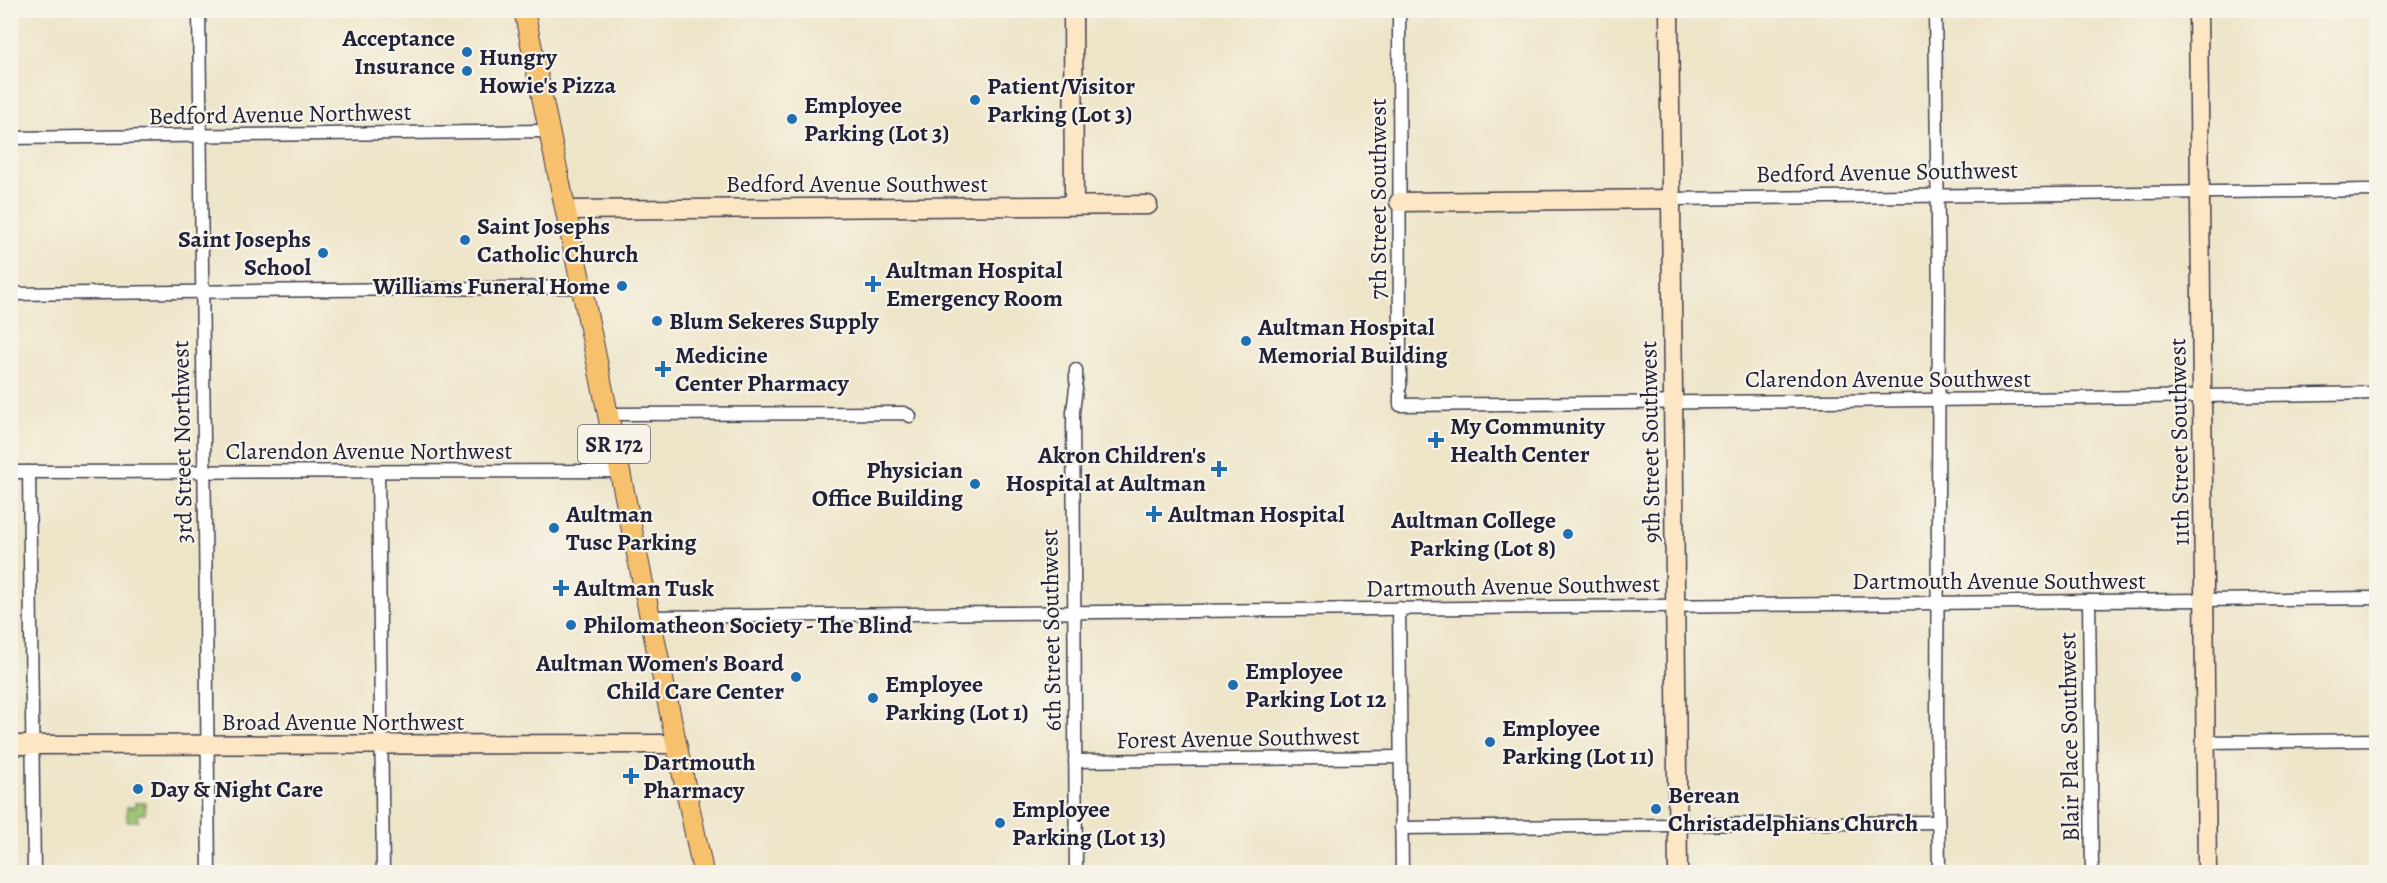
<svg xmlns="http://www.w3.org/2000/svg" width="2387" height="883" viewBox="0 0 2387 883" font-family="Alegreya,serif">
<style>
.green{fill:#9fc672;stroke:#607456;stroke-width:1.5}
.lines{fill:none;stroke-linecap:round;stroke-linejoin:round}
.street-casing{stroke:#413f50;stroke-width:15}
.secondary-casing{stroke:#413f50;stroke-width:21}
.primary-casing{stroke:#413f50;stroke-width:22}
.street{stroke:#fff;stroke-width:12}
.secondary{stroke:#fce6c4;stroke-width:18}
.primary{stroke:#f7c06c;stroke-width:20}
.poi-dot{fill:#1f6fb2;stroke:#f7f3e8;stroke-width:2}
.labels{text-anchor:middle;stroke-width:4.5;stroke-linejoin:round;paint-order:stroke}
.shield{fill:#f7f3e8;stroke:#62616f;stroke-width:1.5}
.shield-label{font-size:22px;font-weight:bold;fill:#22223b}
.poi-label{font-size:24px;font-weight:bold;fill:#22223b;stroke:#f7f3e8;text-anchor:start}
.street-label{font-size:24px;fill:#22223b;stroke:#f7f3e8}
</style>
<rect width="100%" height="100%" fill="#f7f3e8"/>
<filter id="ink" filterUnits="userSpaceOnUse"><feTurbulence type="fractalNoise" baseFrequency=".0167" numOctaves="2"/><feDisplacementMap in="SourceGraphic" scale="12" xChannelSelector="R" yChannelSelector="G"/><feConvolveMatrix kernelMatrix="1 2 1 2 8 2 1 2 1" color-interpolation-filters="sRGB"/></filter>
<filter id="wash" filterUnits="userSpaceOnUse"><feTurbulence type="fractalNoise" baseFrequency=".008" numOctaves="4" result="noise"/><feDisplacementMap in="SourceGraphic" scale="24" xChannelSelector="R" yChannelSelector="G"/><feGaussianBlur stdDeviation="1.35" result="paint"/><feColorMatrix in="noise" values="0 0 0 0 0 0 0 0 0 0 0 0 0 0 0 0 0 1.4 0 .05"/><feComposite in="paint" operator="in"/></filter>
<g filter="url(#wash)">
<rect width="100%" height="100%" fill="#eee5c9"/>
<polygon class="green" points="135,803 145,803 145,814 138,814 138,821 127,821 127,807 135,807"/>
</g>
<g filter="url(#ink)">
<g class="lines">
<defs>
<g id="street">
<polyline points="199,10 209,872"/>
<polyline points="1399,10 1400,387"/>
<polyline points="1935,10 1939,297 1937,714 1939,872"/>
<polyline points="10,138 549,131"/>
<polyline points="1671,199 2376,190"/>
<polyline points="10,294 582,287"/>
<polyline points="1076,381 1076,370"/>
<polyline points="1400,395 1400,405 2024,399 2376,393"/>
<polyline points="608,414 904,413 910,416"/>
<polyline points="10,472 620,471"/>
<polyline points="29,472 34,872"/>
<polyline points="378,472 383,872"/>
<polyline points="2089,601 2092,872"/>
<polyline points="1399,608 1402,872"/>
<polyline points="650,617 2376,598"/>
<polyline points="2205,742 2376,740"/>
<polyline points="1075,761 1400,757"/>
<polyline points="1401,828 1938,822"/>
<polyline points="1076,872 1073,412 1076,388"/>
</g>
<g id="secondary">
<polyline points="1073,10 1074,205"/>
<polyline points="1669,10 1678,872"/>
<polyline points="2198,10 2207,872"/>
<polyline points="1399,202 1671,199"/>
<polyline points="566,210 1148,205"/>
<polyline points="10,745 676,744"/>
</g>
<polyline id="primary" points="524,10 703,872"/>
</defs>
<use href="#street" class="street-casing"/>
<use href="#secondary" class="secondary-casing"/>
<use href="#primary" class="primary-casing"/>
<use href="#street" class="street"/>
<use href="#secondary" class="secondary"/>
<use href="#primary" class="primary"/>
</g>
</g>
<g class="poi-dot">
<circle cx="467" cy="52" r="6"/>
<circle cx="467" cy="71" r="6"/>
<circle cx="975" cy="100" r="6"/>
<circle cx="792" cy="119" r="6"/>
<circle cx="465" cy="240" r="6"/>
<circle cx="323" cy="253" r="6"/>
<path d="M870 275h6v6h6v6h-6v6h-6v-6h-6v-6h6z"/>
<circle cx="622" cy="286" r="6"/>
<circle cx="657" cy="321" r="6"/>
<circle cx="1246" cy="341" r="6"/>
<path d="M660 360h6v6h6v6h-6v6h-6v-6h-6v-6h6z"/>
<path d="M1433 431h6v6h6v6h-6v6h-6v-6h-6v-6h6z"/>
<path d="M1216 460h6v6h6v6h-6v6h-6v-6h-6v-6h6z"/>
<circle cx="975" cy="484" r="6"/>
<path d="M1151 505h6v6h6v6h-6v6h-6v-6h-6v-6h6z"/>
<circle cx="554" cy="528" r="6"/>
<circle cx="1568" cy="534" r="6"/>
<path d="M558 579h6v6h6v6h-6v6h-6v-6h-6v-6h6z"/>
<circle cx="571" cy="625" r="6"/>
<circle cx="796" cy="677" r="6"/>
<circle cx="1233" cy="685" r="6"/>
<circle cx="873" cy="698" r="6"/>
<circle cx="1490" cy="742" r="6"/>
<path d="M628 767h6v6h6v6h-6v6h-6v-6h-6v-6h6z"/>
<circle cx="138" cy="789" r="6"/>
<circle cx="1656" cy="809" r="6"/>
<circle cx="1000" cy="823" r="6"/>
</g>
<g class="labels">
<rect class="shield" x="578" y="425" width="72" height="38" rx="4.5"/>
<g class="shield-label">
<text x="614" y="452">SR 172</text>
</g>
<g class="poi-label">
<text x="455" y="46" text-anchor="end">Acceptance<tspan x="455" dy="28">Insurance</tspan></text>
<text x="479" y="65">Hungry<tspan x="479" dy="28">Howie's Pizza</tspan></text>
<text x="987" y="94">Patient/Visitor<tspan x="987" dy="28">Parking (Lot 3)</tspan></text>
<text x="804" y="113">Employee<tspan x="804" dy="28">Parking (Lot 3)</tspan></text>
<text x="477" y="234">Saint Josephs<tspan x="477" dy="28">Catholic Church</tspan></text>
<text x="311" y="247" text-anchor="end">Saint Josephs<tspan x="311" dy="28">School</tspan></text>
<text x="886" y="278">Aultman Hospital<tspan x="886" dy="28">Emergency Room</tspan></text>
<text x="610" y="294" text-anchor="end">Williams Funeral Home</text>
<text x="669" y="329">Blum Sekeres Supply</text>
<text x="1258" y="335">Aultman Hospital<tspan x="1258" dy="28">Memorial Building</tspan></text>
<text x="675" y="363">Medicine<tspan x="675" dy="28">Center Pharmacy</tspan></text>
<text x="1450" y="434">My Community<tspan x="1450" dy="28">Health Center</tspan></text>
<text x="1206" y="463" text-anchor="end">Akron Children's<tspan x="1206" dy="28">Hospital at Aultman</tspan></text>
<text x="963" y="478" text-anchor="end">Physician<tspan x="963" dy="28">Office Building</tspan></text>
<text x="566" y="522">Aultman<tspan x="566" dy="28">Tusc Parking</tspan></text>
<text x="1168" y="522">Aultman Hospital</text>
<text x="1556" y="528" text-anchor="end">Aultman College<tspan x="1556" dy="28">Parking (Lot 8)</tspan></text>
<text x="574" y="596">Aultman Tusk</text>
<text x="583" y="633">Philomatheon Society - The Blind</text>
<text x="784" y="671" text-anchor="end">Aultman Women's Board<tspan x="784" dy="28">Child Care Center</tspan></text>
<text x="1245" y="679">Employee<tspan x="1245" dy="28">Parking Lot 12</tspan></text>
<text x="885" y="692">Employee<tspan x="885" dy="28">Parking (Lot 1)</tspan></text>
<text x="1502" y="736">Employee<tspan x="1502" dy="28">Parking (Lot 11)</tspan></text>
<text x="643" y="770">Dartmouth<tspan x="643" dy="28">Pharmacy</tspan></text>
<text x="150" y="797">Day &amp; Night Care</text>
<text x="1668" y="803">Berean<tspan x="1668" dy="28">Christadelphians Church</tspan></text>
<text x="1012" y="817">Employee<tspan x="1012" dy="28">Parking (Lot 13)</tspan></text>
</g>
<g class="street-label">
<text transform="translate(280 114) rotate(-1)" y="8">Bedford Avenue Northwest</text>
<text transform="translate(1887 172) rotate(-1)" y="8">Bedford Avenue Southwest</text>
<text x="857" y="192">Bedford Avenue Southwest</text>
<text transform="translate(1378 199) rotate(-90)" y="8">7th Street Southwest</text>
<text x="1888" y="387">Clarendon Avenue Southwest</text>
<text transform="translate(182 442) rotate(-91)" y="8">3rd Street Northwest</text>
<text transform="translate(1650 442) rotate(-91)" y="8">9th Street Southwest</text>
<text transform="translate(2179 442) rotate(-91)" y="8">11th Street Southwest</text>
<text x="369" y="459">Clarendon Avenue Northwest</text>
<text x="1999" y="589">Dartmouth Avenue Southwest</text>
<text transform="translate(1513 586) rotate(-1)" y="8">Dartmouth Avenue Southwest</text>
<text transform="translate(1051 630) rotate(-91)" y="8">6th Street Southwest</text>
<text x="343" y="730">Broad Avenue Northwest</text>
<text transform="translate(2069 737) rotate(-91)" y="8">Blair Place Southwest</text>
<text transform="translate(1238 738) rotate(-1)" y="8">Forest Avenue Southwest</text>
</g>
</g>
<rect width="2387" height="883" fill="none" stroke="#f7f3e8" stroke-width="36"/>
</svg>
